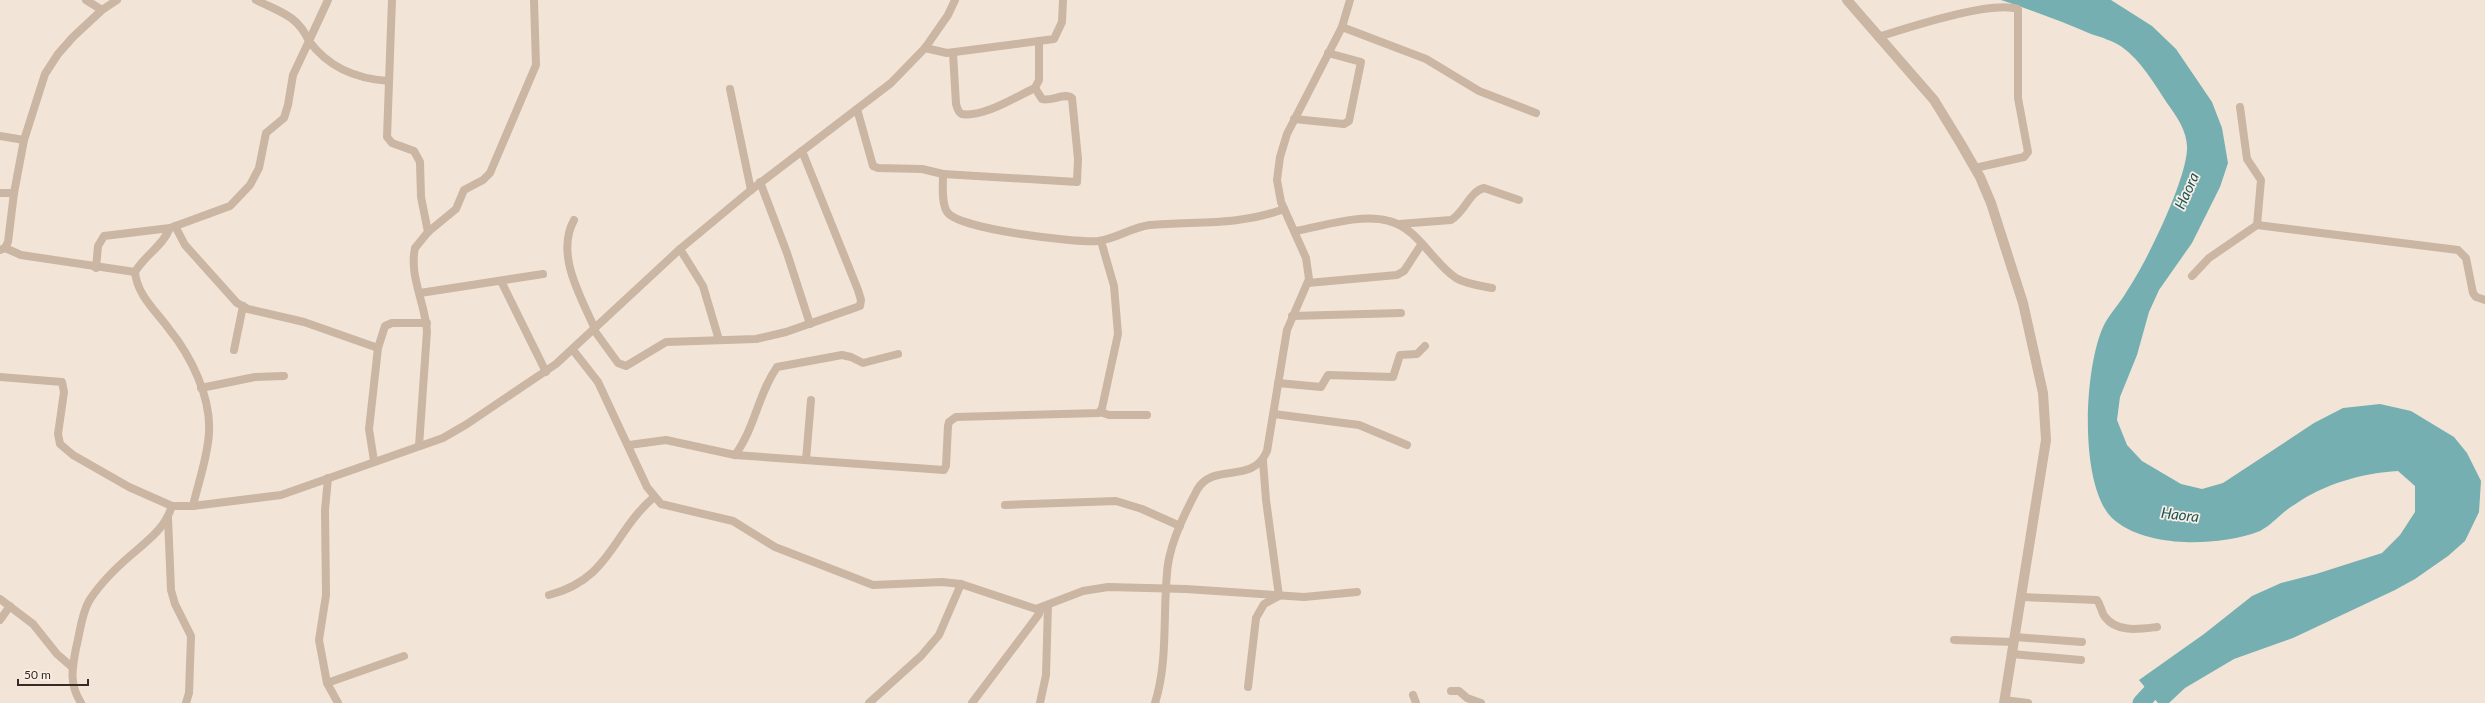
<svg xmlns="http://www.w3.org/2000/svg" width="2485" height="703" viewBox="0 0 2485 703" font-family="Lato,sans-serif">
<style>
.water{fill:#75afb1}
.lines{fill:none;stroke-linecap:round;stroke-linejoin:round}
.river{stroke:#75afb1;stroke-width:17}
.minor{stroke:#cbb5a3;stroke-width:8}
.tertiary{stroke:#cbb5a3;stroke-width:10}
.labels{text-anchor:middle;stroke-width:3.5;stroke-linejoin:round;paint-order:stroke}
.water-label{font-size:15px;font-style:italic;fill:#195559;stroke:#faefe4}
</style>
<rect width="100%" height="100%" fill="#f2e5d7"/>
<path class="water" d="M2001,0H2111L2152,26L2176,49L2212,102L2222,128L2228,163L2220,187L2192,243L2159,290L2149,312L2137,355L2120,397L2117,420L2127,445L2142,461L2181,484L2202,489L2223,483L2314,423L2343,408L2380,404L2411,411L2454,437L2467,453L2481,481L2479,512L2465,541L2448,556L2415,579L2395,590L2293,638L2234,659L2185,688L2169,703H2158L2139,680L2204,634L2252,596L2281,583L2316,574L2382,553L2400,535L2415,512V486L2398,471C2362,473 2324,484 2294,505C2282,512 2272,525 2260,531C2238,540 2207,543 2184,542C2160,541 2130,535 2112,518C2078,484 2084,363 2105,323C2111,312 2121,302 2127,291C2146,263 2185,183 2187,150C2188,132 2177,117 2167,103C2154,83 2141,61 2122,47C2113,41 2101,37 2091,34C2061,21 2031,10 2001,0Z"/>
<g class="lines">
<polyline class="river" points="2141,703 2165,677"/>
<g class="minor">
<polyline points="86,0 102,10"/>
<path d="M328,0L309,41C328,67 357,79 389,81"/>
<polyline points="392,0 387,137 392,143 414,151 420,162 421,197 428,232"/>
<polyline points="1342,27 1426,59 1479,91 1536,113"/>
<path d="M1878,37C1907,28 1991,0 2018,9V98L2028,152L2024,157L1975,168"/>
<polyline points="925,48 947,53 1054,39 1062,22 1063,0"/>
<path d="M953,53L956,104C957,107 958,113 962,114C983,118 1017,96 1035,88L1039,80V41"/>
<polyline points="730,89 751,190"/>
<polyline points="2240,107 2247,159 2261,180 2257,225"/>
<path d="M857,109L873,166L878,168L922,169L943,174C943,185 941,205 948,213C960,229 1075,243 1098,241C1116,239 1132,227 1150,225C1196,221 1238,226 1284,209"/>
<polyline points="1294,119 1344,124 1349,121 1361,62 1328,53"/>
<polyline points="0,136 24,140"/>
<path d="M943,174L1077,182L1078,159L1072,98C1065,92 1051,102 1042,99L1035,88"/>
<polyline points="760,182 787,253 810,324"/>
<polyline points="0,193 14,193"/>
<path d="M574,220C555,255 581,297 595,329"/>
<path d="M1399,224L1451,220C1464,213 1470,191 1484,188L1519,200"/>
<polyline points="175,226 185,245 237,303 248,309 304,322 378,348"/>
<path d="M1295,231C1324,226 1361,213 1389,221C1418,228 1432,262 1456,278C1466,284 1481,286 1492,288"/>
<polyline points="5,248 21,255 135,272"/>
<polyline points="680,249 703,286 719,340"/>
<polyline points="0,250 5,248 8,242 14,193 24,140 45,74 58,54 73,37 102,10 117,0"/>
<polyline points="96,268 98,246 104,236 170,228"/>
<polyline points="2192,276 2209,258 2257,225 2458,250 2466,258 2473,293 2476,297 2485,300"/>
<polyline points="501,281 546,372"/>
<polyline points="1308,283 1397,275 1404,271 1421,245"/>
<polyline points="420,293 543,274"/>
<polyline points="1292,316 1401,313"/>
<polyline points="594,330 618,363 626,366 666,342 756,339 786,332 860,306 861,300 858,290 802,151"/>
<polyline points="234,350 243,306"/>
<polyline points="573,350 598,382 647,487 661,504 733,521 775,547 873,585 942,582 961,584 1036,609 1083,591 1108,587 1186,589 1304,597 1357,592"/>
<polyline points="0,377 62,382 64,392 58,434 60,444 73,455 129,487 172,506 193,506 281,495 443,438 467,424 556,364 680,249 751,190 891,83 925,48 948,15 955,0"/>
<polyline points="1278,383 1321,387 1328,375 1393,377 1400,355 1417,354 1425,346"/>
<polyline points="201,388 255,377 284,376"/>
<polyline points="1100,412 1109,415 1147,415"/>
<polyline points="1274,414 1359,425 1407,445"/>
<polyline points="629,445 666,440 735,455 944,470 946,466 948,426 949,422 956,417 1099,413 1102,408 1118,334 1114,286 1101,241"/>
<path d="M419,446L427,331C425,303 409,276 415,248L428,232L456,209L464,190L483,180L490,173L536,65L534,0"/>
<path d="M735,455C755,428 758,394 777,367L842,355L851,357L863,363L898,354"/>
<polyline points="806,460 811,400"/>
<polyline points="374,461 369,429 378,348 385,326 392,323 427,323"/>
<polyline points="328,478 325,510 326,595 319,640 327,683 338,703"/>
<polyline points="1005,505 1116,501 1142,509 1180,526"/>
<path d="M193,506C198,483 208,457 209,432C211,397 191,356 169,329C156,311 137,295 135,272C144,256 163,246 170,228L230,206L250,185L259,168L266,133L284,118L288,105L293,75L309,41C297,15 280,12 256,0"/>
<polyline points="168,518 171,590 175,604 191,636 189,693 186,703"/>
<path d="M549,595C611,579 612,533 654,497"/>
<path d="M2022,597L2097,600C2101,605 2101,612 2105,617C2117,633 2140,629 2157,627"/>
<polyline points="0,599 33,624 57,654 72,667"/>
<polyline points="0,620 10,606"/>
<polyline points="2015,637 2082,642"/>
<polyline points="1954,640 2014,642"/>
<polyline points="2012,654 2081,660"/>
<polyline points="327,683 404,656"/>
<polyline points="1248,687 1256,618 1264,604 1279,596 1266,500 1263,461"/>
<polyline points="1451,691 1459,691 1467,698 1481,703"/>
<polyline points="1413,695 1416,703"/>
<polyline points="2004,700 2028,703"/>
<path d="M81,703C69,684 72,669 76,648C80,633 81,615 89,601C101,582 120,564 137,550C153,536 165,527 172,506"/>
<polyline points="869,703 921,656 939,635 961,584"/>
<polyline points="972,703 1039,614 1041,608"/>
<polyline points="1040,703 1046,675 1048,605"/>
<path d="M1155,703C1169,659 1162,609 1168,564C1172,539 1185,513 1197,490C1213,461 1252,486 1267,451L1287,330L1309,279L1306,258L1281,202L1277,180L1280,157L1287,134L1342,27L1350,0"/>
</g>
<polyline class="tertiary" points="1847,0 1934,100 1961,144 1980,177 1991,203 2023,303 2043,393 2046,440 2004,703"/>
</g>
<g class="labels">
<g class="water-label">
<text transform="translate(2187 191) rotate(-66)" y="5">Haora</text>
<text transform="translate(2180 515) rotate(7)" y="5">Haora</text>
</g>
</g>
<path d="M18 679v6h70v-6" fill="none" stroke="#352a25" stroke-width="2"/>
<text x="24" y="679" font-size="12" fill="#352a25" stroke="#faefe4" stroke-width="3" paint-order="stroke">50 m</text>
</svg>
